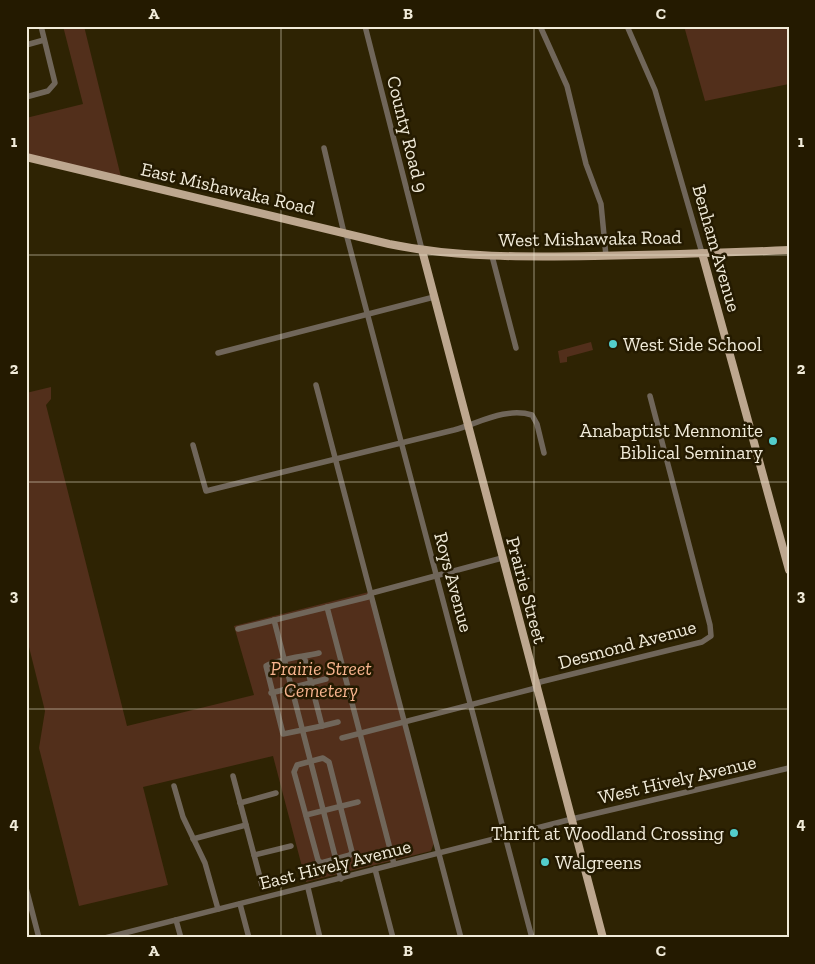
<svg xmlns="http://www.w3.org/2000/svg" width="815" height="964" viewBox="0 0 815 964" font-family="'Zilla Slab',serif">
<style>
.green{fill:#522f1b}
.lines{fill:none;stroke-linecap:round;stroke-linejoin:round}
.minor{stroke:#70665a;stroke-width:5.5}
.major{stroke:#bda78f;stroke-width:8}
.grid{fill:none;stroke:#f1ebd9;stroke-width:1;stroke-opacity:0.55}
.poi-dot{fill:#53cdcb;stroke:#241a00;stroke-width:2}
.labels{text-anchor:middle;stroke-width:5;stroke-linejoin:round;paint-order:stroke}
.street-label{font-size:19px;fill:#f1ebd9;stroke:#241a00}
.poi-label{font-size:19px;fill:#f1ebd9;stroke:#241a00;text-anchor:start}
.park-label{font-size:19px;font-style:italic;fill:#f9b58f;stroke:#241a00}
.neatline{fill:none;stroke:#f1ebd9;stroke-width:2}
.grid-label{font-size:16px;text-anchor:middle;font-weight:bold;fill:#f1ebd9}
</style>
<rect width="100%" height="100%" fill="#2e2303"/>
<g class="green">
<polygon points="63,26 84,26 121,177 26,154 26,118 83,104"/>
<polygon points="684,26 789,26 789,84 705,101"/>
<polygon points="591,342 593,350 567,357 567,362 560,363 558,351"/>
<polygon points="51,387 51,399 46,405 127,726 254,695 234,626 369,592 434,843 431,851 306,882 273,756 143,787 168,885 79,906 39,748 45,711 26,635 26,393"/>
</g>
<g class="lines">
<g class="minor">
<polyline points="365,26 422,250"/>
<polyline points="540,26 567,86 586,164 601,204 606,256"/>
<polyline points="627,26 655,90 702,253"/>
<polyline points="26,45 44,40"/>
<polyline points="26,97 48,91 55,83 41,26"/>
<polyline points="324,148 344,233"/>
<polyline points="346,233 532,938"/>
<polyline points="492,256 516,348"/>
<polyline points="218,353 434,297"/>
<polyline points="316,385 461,938"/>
<path d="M193,445L206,491L454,430C479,423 506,407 532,415L537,424L544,453"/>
<polyline points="327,607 394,864"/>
<polyline points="274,620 341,879"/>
<polyline points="238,629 368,597 372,593 502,558"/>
<path d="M304,656L322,726L283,734L266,666C281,658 303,657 319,653"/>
<polyline points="271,693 326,679"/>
<polyline points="322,726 338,722"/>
<polyline points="342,738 536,688 540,682 702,642 711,636 710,625 650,396"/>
<polygon points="323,758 329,762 352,852 350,855 321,863 318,860 294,772 297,765"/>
<polyline points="233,776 262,885"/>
<polyline points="174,786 183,817 205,863 218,909"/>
<polyline points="240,803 276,793"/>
<polyline points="306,815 358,802"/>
<polyline points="193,839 246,825"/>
<polyline points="254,855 291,846"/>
<polyline points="375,869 393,938"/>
<polyline points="26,888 39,938"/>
<polyline points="308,888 320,938"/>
<polyline points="240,904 249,938"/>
<polyline points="176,920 181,938"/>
<polyline points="105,938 572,819 789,768"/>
</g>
<g class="major">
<path d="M26,157L389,244C457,258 526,257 594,256C659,255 724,253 789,250"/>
<polyline points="422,250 603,938"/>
<polyline points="702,253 789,570"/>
</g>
</g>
<path class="grid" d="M281,26V938M534,26V938M26,255H789M26,482H789M26,709H789"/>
<g class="poi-dot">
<circle cx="613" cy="344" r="5"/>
<circle cx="773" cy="441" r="5"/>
<circle cx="734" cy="833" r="5"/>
<circle cx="545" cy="862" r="5"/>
</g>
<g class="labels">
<g class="street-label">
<text transform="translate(408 134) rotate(76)" y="7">County Road 9</text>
<text transform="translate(228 188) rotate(13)" y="7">East Mishawaka Road</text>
<text transform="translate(590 238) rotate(-1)" y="7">West Mishawaka Road</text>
<text transform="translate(717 248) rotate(74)" y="7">Benham Avenue</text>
<text transform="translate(454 582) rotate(75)" y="7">Roys Avenue</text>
<text transform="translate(527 590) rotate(75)" y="7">Prairie Street</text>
<text transform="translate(627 644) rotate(-15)" y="7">Desmond Avenue</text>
<text transform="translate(677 779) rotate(-13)" y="7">West Hively Avenue</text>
<text transform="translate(335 864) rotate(-14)" y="7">East Hively Avenue</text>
</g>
<g class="poi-label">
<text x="623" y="351">West Side School</text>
<text x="763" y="437" text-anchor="end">Anabaptist Mennonite<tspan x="763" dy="22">Biblical Seminary</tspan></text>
<text x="724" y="840" text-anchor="end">Thrift at Woodland Crossing</text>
<text x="555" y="869">Walgreens</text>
</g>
<g class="park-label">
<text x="321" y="675">Prairie Street<tspan x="321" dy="22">Cemetery</tspan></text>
</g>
</g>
<rect width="815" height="964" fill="none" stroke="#241a00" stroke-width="55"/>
<rect x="28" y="28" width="760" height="908" class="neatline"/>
<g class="grid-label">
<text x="154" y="19">A</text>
<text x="408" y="19">B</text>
<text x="661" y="19">C</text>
<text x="14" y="147">1</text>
<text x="801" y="147">1</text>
<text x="14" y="374">2</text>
<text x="801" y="374">2</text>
<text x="14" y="601">3</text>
<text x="801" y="601">3</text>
<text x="14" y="829">4</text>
<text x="801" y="829">4</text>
<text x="154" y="956">A</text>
<text x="408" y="956">B</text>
<text x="661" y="956">C</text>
</g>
</svg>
